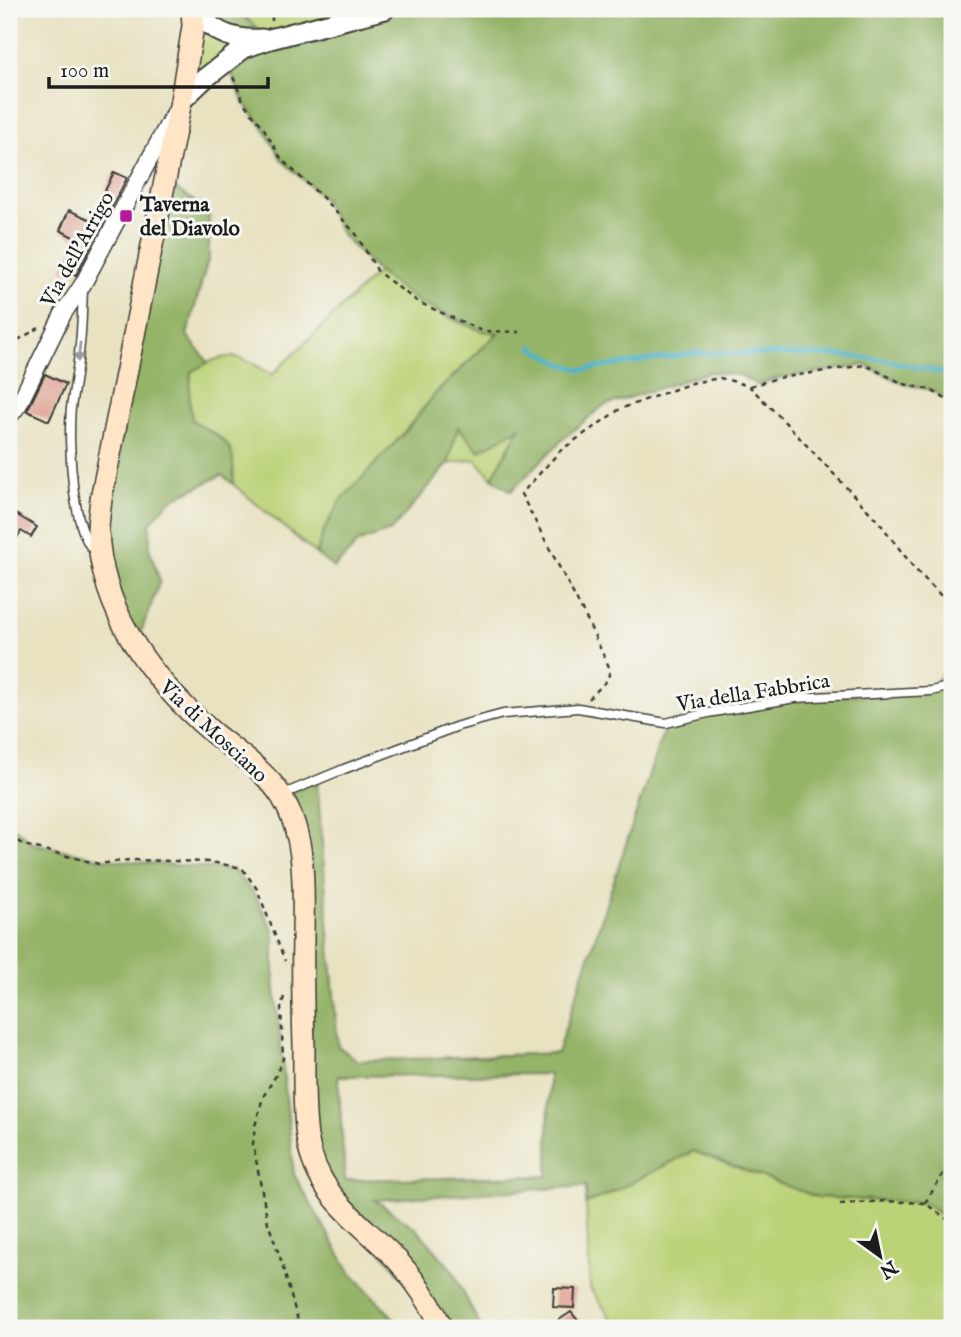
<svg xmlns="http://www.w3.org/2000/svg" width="961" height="1337" viewBox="0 0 961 1337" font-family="'IM FELL English',serif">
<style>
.green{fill:#bbd277;stroke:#6c774a;stroke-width:2}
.forest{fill:#94b468;stroke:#586842;stroke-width:2;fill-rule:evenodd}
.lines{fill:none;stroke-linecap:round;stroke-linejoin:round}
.stream{stroke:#4db5cb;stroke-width:4.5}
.building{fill:#dd9887}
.service-casing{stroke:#3b3a35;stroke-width:11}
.minor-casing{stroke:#3b3a35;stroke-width:19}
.tertiary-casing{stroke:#3b3a35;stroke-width:23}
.secondary-casing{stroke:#3b3a35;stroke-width:24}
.path{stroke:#3b3a35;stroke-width:2.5;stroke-dasharray:5 5;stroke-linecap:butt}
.service{stroke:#fff;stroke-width:8}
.minor{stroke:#fff;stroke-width:16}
.tertiary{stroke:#fff;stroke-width:19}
.secondary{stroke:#ffe4c6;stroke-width:21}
.oneway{fill:#999}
.poi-dot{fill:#b5179e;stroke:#f6f6f2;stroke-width:2.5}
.labels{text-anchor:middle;stroke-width:6;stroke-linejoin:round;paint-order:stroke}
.poi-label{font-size:21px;font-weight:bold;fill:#1c1c1c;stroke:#f6f6f2;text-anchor:start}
.street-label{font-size:21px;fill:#1c1c1c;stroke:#f6f6f2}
</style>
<rect width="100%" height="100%" fill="#f6f6f2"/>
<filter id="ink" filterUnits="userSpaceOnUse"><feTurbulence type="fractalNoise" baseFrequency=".0143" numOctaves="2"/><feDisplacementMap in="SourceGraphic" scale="14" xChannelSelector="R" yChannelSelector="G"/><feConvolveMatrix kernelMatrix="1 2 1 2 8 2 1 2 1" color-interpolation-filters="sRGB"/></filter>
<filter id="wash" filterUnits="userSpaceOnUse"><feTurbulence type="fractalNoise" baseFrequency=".00686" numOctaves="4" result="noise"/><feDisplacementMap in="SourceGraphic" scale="28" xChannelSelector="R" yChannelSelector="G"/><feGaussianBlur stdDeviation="1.57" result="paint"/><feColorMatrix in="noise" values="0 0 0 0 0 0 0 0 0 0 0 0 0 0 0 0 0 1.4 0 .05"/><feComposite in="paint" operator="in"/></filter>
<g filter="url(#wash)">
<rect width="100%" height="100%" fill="#e8e2c1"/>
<g class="green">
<polygon points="234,9 379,9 270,39 181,101 193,26 248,18"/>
<path d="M378,272C413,298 454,329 499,332L435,394L324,530L316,554L233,484C236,440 227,443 192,420L189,399L191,372C226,349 239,354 272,375Z"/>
<polygon points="521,426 492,478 476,459 448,464 457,427"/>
<polygon points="693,1151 817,1197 925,1203 952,1223 952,1328 618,1328 590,1288 586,1203 605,1196"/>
</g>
<g class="forest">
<polygon points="198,9 234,9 270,38 379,9 952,9 952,403 931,390 904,384 865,365 778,378 757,385 740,375 709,372 603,406 564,438 511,491 492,478 520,428 479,451 458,427 448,464 391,531 359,542 334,568 316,554 324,530 341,500 406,431 435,394 498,333 482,331 418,302 378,272 342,235 323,198 282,160 263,127 244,103 226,61 245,40"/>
<path d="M165,182L209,211V256L187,335L208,362L191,372L189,399L192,420C227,443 236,440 233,484L222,475L169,501L150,523V551L160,581L136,645L98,530Z"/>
<path d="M952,658V1223L925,1203L817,1197L693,1151L605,1196L586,1203V1186L375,1200L417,1229L453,1271L481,1328H442L317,1170L304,900L281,795L317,780L338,1046L358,1061L557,1053L666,723L795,698L931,691ZM549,1074L548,1176L345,1180L338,1076Z"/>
<polygon points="9,823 32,843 103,859 233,870 254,894 274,931 274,980 294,1175 350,1272 403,1328 9,1328"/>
</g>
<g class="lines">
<polyline class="stream" points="532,347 562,364 583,370 696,353 837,355 886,360 952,375"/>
</g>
<g id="blocks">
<g class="building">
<polygon points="114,172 127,178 76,275 62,269 77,239 60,230 69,210 91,220"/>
<polygon points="45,374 66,384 49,421 27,411"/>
<polygon points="9,510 37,527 31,537 21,531 9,551"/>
<polygon points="554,1288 575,1289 574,1308 553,1307"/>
<polygon points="571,1312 584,1328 547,1328"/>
</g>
</g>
</g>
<g filter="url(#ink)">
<use href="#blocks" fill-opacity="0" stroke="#3b3a35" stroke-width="2"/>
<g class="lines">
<defs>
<g id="service">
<path d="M83,290C82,308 82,326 80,344C78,366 74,387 71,408C68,441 71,533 97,554"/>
<polyline points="281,795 344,769 458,726 503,714 578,708 666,723 708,713 795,698 931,691 952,686"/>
</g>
<polyline id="minor" points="9,417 19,404 63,314 83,284 173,115"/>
<g id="tertiary">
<path d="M196,9C211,33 235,41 262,39"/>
<polyline points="181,101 204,79 244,48 270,39 385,9"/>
</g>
<path id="secondary" d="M192,9L193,26L181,101L101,499C100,509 98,520 98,531C101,613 153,681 212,732C235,751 266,771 282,797C308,840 303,893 303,941C302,976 303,1012 304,1047C304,1077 303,1107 307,1137C317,1199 361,1221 399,1262C414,1279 433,1307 442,1328"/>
</defs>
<use href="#service" class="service-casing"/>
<use href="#minor" class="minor-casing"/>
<use href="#tertiary" class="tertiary-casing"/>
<use href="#secondary" class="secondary-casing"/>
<g class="path">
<polyline points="272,21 272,17 277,9"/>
<polyline points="233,77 244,103 263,127 282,160 323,198 356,234 378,272 418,302 482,331 520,332"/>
<polyline points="9,345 39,328"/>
<polyline points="750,386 778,378 865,365 904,384 931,390 952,403"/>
<polyline points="589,699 608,679 610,669 586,618 521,494 561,450 620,409 692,383 720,378 732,381 749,386 781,418 879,522 914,568 952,607"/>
<polyline points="9,836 24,845 99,864 129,860 211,862 242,868 257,889 285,961"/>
<polyline points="284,997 281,1006 283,1059 275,1077 263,1097 255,1126 253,1144 268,1223 280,1257 300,1328"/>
<polyline points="925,1203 943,1174 952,1171"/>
<polyline points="840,1204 886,1201 925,1203 952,1223"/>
</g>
<use href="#service" class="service"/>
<use href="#minor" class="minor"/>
<use href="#tertiary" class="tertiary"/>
<use href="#secondary" class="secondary"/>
</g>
<defs><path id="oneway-solid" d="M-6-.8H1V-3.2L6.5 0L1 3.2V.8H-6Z" transform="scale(1.75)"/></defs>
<use class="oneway" href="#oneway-solid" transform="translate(79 352) rotate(97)"/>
</g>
<rect class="poi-dot" x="119" y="209" width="14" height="14" rx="3.5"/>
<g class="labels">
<g class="poi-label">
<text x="140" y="211">Taverna<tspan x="140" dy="24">del Diavolo</tspan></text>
</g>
<g class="street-label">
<text transform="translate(77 249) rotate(-61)" y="7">Via dell'Arrigo</text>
<text transform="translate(753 692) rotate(-9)" y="7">Via della Fabbrica</text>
<text transform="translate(214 731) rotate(43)" y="7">Via di Mosciano</text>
</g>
</g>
<rect width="961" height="1337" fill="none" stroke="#f6f6f2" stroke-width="35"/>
<g transform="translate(880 1256) rotate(147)" stroke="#f6f6f2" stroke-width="5" paint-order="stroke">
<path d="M0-5L12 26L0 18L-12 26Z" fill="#1c1c1c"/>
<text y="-10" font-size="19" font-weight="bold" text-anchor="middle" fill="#1c1c1c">N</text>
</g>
<path d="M49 77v10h219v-10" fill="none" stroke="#1c1c1c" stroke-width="3.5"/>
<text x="60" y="77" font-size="21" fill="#1c1c1c" stroke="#f6f6f2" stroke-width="5" paint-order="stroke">100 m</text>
</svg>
